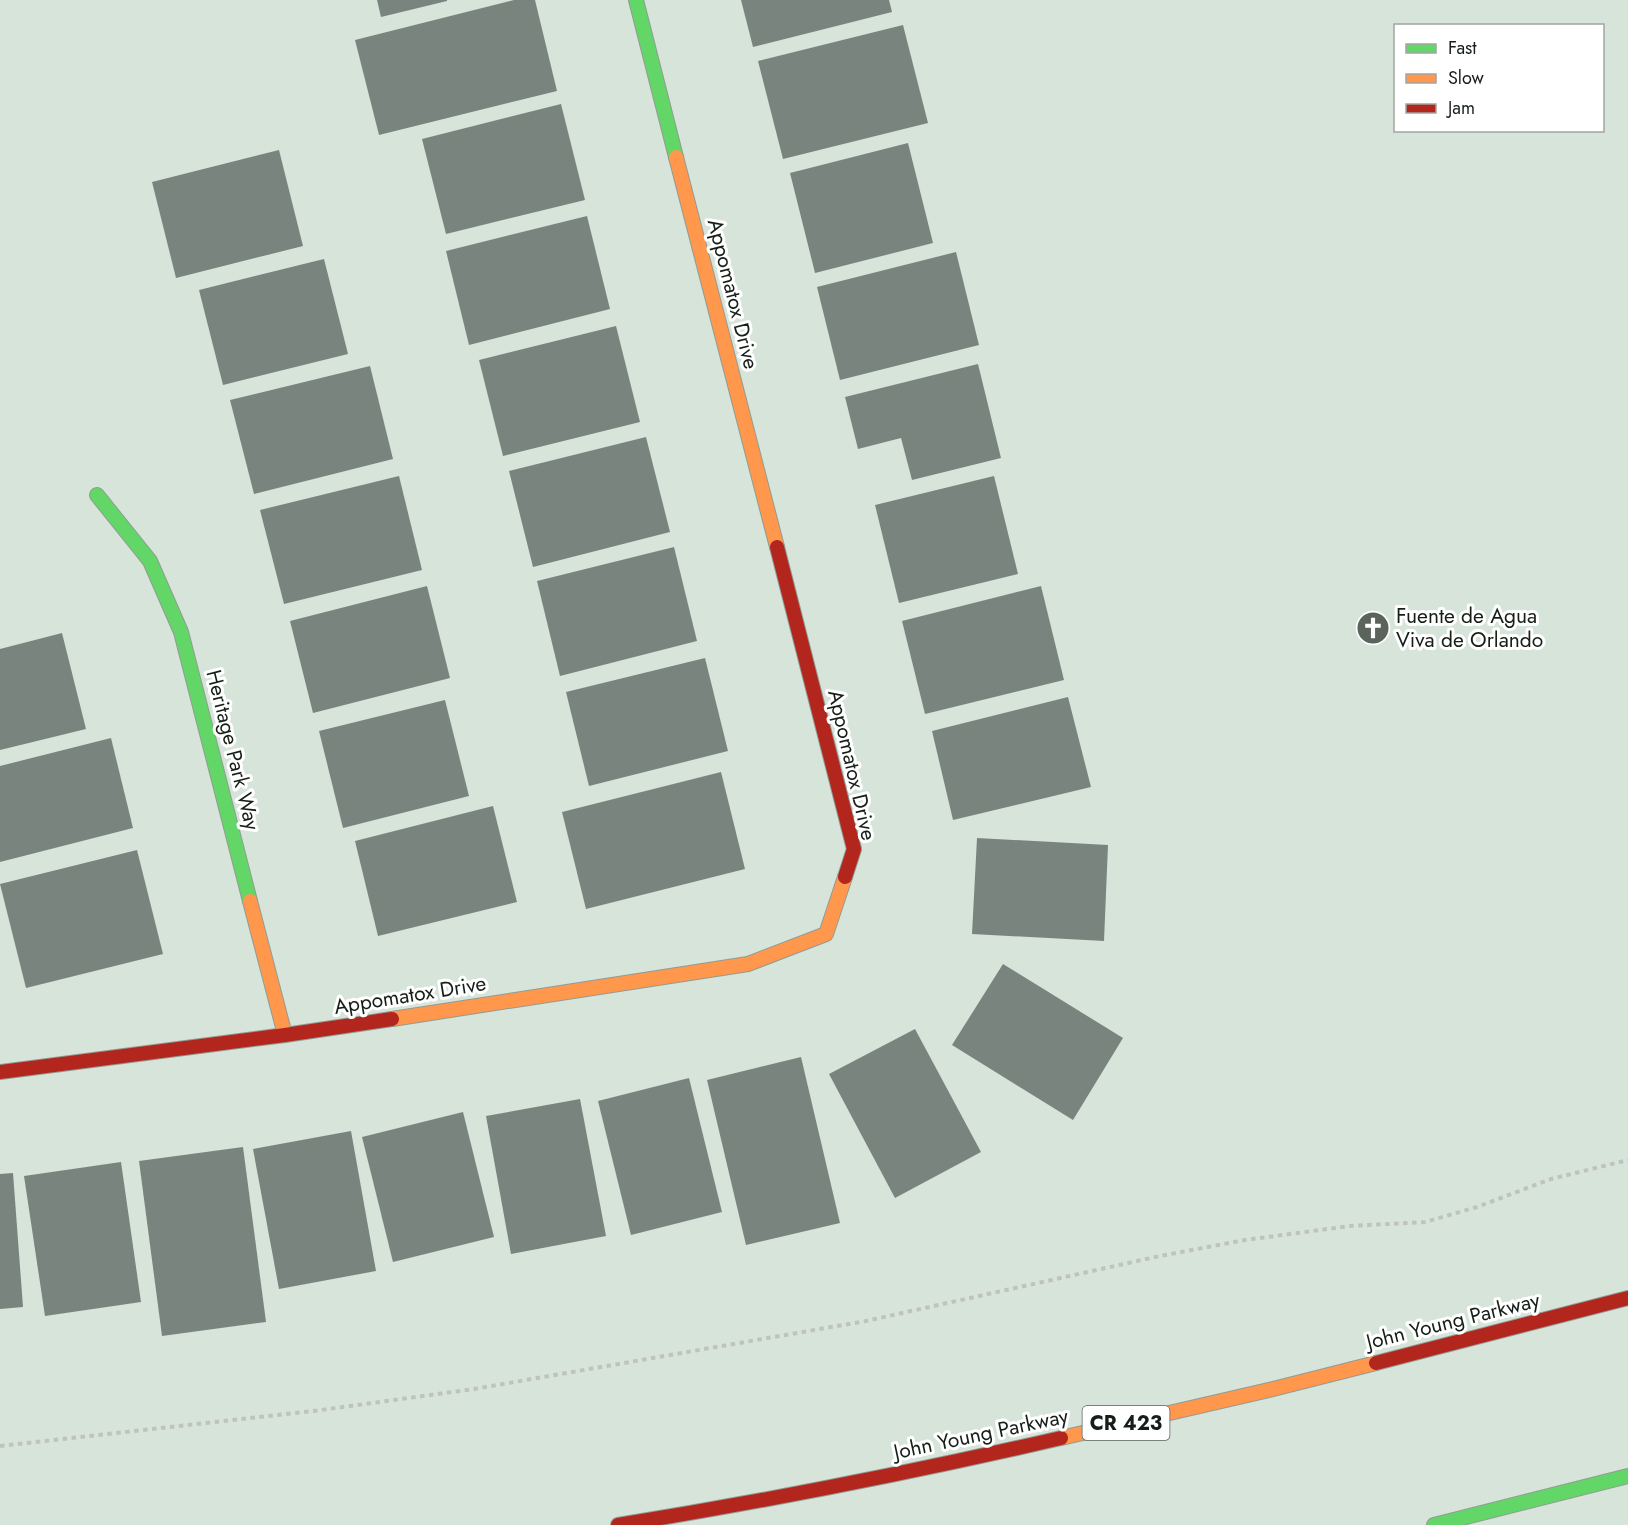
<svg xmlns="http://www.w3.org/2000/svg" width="1628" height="1525" viewBox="0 0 1628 1525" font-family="Jost,sans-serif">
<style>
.building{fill:#79847e}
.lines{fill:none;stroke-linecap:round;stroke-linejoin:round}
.fast-casing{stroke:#929b94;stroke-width:16}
.slow-casing{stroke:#929b94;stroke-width:16}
.jam-casing{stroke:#929b94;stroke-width:16}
.path{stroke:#bec3c0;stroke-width:4;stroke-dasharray:4.5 4.5;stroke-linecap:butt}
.fast{stroke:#63d668;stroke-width:14}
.slow{stroke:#ff974d;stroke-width:14}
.jam{stroke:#b3261e;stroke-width:14}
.labels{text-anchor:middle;stroke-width:6;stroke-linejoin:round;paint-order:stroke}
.shield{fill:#fff;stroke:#5c625d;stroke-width:1.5}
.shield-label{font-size:20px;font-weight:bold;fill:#161e18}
.street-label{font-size:21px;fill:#161e18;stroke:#fff}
.poi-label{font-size:21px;fill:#161e18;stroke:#fff;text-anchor:start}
</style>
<rect width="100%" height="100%" fill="#d7e4da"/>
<g class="building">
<polygon points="377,0 447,0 447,1 381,17"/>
<polygon points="514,0 535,0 557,91 379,135 355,40"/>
<polygon points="741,0 889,0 892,12 753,47"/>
<polygon points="903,25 928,123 783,159 758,61"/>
<polygon points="561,104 585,200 446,234 422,139"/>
<polygon points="908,143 933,243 815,273 790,173"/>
<polygon points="279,150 303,246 176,278 152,182"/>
<polygon points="587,216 610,309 469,345 446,251"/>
<polygon points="956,252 979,345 840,380 817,287"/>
<polygon points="324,259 348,354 223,385 199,290"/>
<polygon points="616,326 640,422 503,456 479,360"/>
<polygon points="978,364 1001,458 912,480 901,438 858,449 845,397"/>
<polygon points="370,366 393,459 254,494 230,400"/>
<polygon points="646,437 670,532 533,567 509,471"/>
<polygon points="399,476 422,570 284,604 260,510"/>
<polygon points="994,476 1018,574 899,603 875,505"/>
<polygon points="674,547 697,641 560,676 537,581"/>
<polygon points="427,586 450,678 313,713 290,621"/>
<polygon points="1041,586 1064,680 925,714 902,621"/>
<polygon points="62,633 86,729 0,750 0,649"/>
<polygon points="705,658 728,751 589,786 566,692"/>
<polygon points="1068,697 1091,787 953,820 932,731"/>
<polygon points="445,700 469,796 343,828 319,731"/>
<polygon points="111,738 133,828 0,862 0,766"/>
<polygon points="721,772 745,869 586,909 562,812"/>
<polygon points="493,806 517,902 378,936 355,841"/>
<polygon points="977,838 1108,845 1104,941 972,934"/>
<polygon points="137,850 163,954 26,988 0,884"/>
<polygon points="1003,964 1123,1038 1073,1120 952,1045"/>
<polygon points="915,1029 981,1152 895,1198 829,1074"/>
<polygon points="801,1057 840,1223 746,1245 707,1080"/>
<polygon points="689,1078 722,1212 631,1235 598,1101"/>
<polygon points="580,1099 606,1236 511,1254 486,1116"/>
<polygon points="463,1112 494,1237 393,1262 362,1137"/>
<polygon points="351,1131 376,1271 279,1289 253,1149"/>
<polygon points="243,1147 266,1322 162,1336 139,1161"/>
<polygon points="121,1162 141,1302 45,1316 24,1176"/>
<polygon points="13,1173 23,1307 0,1309 0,1174"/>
</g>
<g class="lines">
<defs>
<g id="fast">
<polyline points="636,0 676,157"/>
<polyline points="97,495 150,561 181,632 250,901"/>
<polyline points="1434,1525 1628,1476"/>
</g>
<g id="slow">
<polyline points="676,157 777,547"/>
<polyline points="250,901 285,1035"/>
<polyline points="392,1019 748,964 826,934 845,877"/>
<polyline points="1061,1438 1273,1389 1376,1363"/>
</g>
<g id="jam">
<polyline points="777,547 854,849 845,877"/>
<polyline points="0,1072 285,1035 392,1019"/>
<polyline points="1376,1363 1628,1298"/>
<path d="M618,1525C766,1501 914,1472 1061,1438"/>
</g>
</defs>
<use href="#fast" class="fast-casing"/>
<use href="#slow" class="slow-casing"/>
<use href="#jam" class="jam-casing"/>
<polyline class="path" points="0,1446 321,1410 474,1389 866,1321 1160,1256 1245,1240 1350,1226 1425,1222 1477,1207 1551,1179 1628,1160"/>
<use href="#fast" class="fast"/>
<use href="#slow" class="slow"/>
<use href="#jam" class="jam"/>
</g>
<defs>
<symbol id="church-disc" viewBox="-11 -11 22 22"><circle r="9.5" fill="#5a635c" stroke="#fff"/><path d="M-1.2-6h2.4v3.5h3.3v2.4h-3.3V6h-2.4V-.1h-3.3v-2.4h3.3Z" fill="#fff"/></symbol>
</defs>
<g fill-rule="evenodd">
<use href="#church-disc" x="1354" y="609" width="38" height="38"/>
</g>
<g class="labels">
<rect class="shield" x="1082.5" y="1406" width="87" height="34" rx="4.5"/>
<g class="shield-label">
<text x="1126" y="1430">CR 423</text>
</g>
<g class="street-label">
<text transform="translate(733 294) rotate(76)" y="7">Appomatox Drive</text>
<text transform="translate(233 750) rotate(76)" y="7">Heritage Park Way</text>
<text transform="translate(852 765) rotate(77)" y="7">Appomatox Drive</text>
<text transform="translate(410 995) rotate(-9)" y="7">Appomatox Drive</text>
<text transform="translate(1453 1321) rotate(-14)" y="7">John Young Parkway</text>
<text transform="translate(981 1434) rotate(-12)" y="7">John Young Parkway</text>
</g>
<g class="poi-label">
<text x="1396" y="623">Fuente de Agua<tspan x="1396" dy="24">Viva de Orlando</tspan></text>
</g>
</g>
<rect x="1394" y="24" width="210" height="108" fill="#ffffff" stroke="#a2a5a3" stroke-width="1.5"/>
<rect x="1406" y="44" width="30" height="9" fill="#63d668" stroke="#a2a5a3" stroke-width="1.5"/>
<text x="1448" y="54" font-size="18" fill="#161e18">Fast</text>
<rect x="1406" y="74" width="30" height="9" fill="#ff974d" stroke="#a2a5a3" stroke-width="1.5"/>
<text x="1448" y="84" font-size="18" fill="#161e18">Slow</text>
<rect x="1406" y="104" width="30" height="9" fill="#b3261e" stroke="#a2a5a3" stroke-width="1.5"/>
<text x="1448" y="114" font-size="18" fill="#161e18">Jam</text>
</svg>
